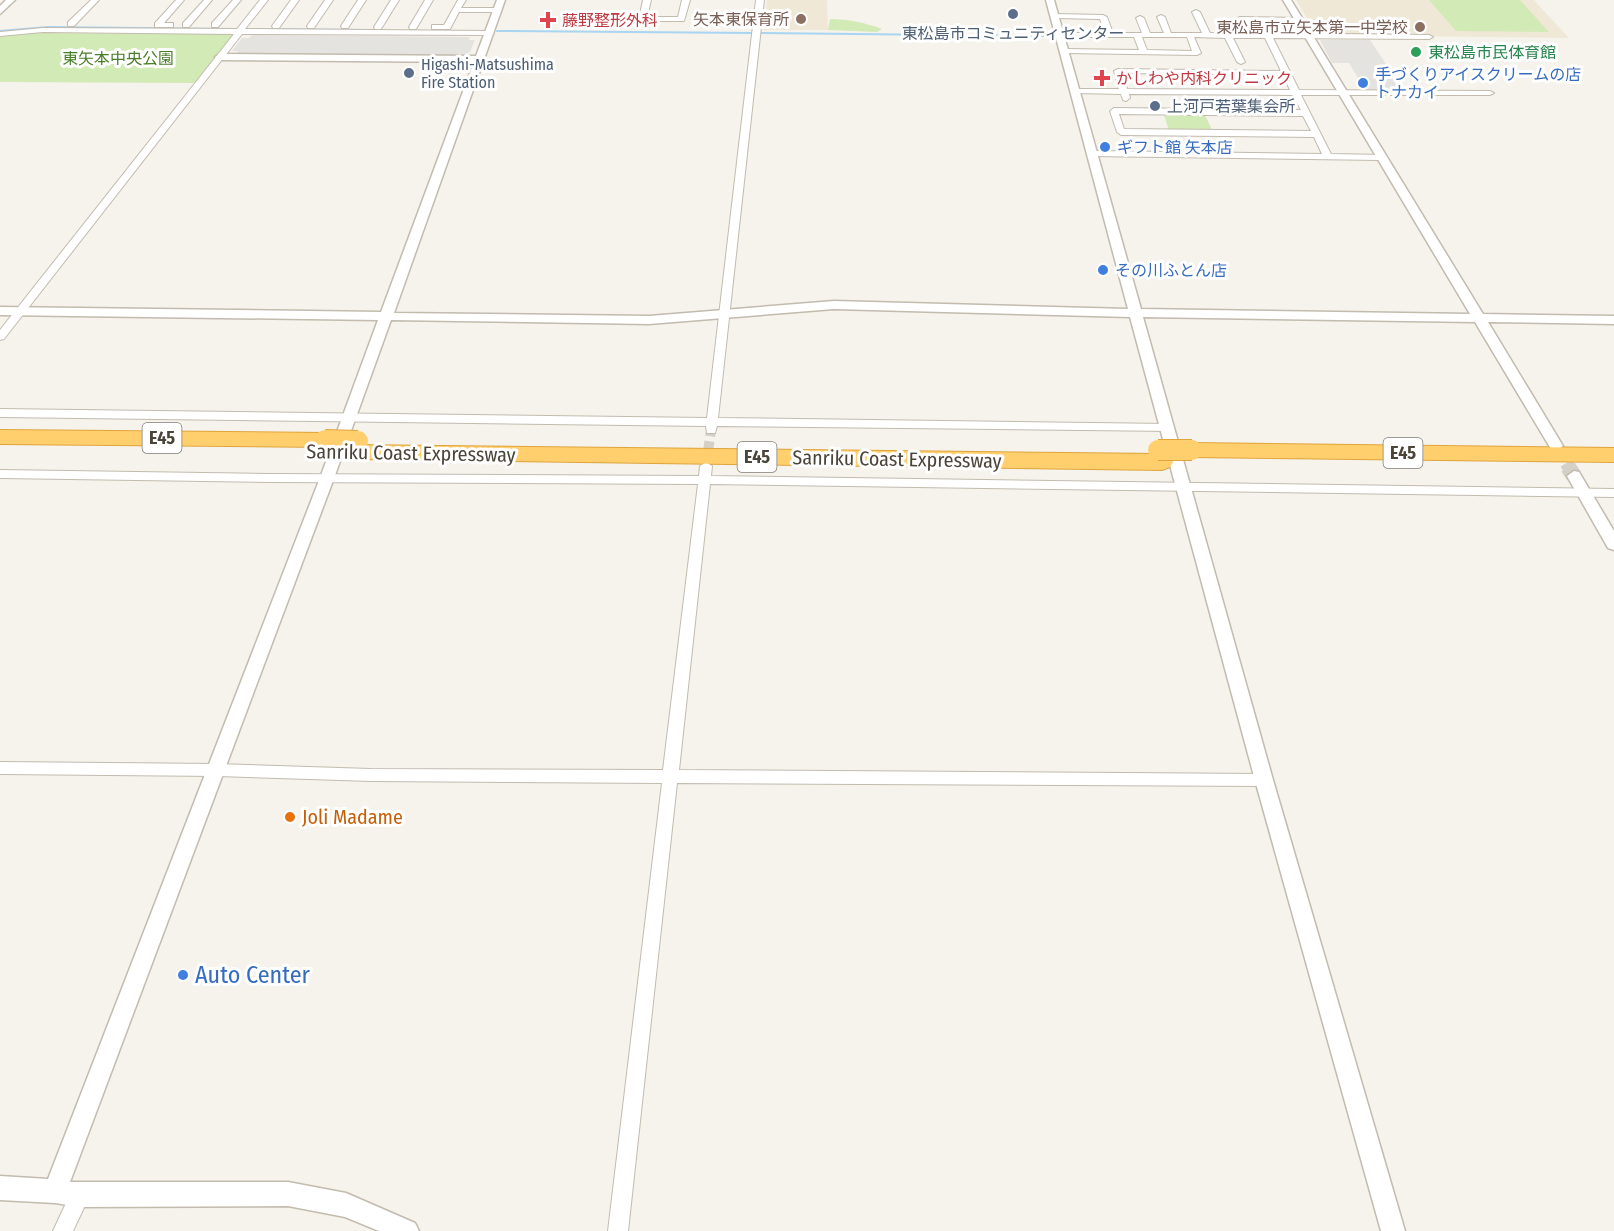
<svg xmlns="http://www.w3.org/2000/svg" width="1614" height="1231" viewBox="0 0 1614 1231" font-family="'Fira Sans Condensed','Noto Sans JP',sans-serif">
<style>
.education{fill:#efe8d6}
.green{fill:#d2eab5}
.parking{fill:#e5e3e0}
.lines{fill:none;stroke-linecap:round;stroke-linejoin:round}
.stream{stroke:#a9d4f2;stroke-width:2}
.minor-tunnel{stroke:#d4d0c8;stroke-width:10;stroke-dasharray:10 5;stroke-linecap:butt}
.tertiary-tunnel-far1{stroke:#d4d0c8;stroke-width:13;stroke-dasharray:13 7;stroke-linecap:butt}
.tertiary-tunnel{stroke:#d4d0c8;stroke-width:16;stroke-dasharray:16 8;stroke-linecap:butt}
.minor-casing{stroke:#c2bbae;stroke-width:2}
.tertiary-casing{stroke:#c2bbae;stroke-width:3}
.motorway-casing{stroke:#e0a43c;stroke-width:2}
.minor{fill:#fff;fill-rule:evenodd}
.tertiary{fill:#fff;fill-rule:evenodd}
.motorway{fill:#ffcf6e;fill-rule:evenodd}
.motorway-bridge-casing{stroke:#e0a43c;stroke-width:22;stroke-linecap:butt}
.motorway-bridge{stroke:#ffcf6e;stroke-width:20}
.service-dot{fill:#5c6f8a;stroke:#fff;stroke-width:2}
.education-dot{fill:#8d6e63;stroke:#fff;stroke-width:2}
.health-dot{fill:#e0444e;stroke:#fff;stroke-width:2}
.leisure-dot{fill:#2e9e5b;stroke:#fff;stroke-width:2}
.shop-dot{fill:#3f7fe0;stroke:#fff;stroke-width:2}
.food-dot{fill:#e8710a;stroke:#fff;stroke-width:2}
.labels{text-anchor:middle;stroke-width:6;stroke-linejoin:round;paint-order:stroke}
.far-education-label{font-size:16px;fill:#785e54;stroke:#fff;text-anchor:end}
.far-health-label{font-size:16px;fill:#be3a42;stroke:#fff;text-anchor:start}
.far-service-label{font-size:16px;fill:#4e5e75;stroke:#fff;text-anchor:start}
.far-leisure-label{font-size:16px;fill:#27864d;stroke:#fff;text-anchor:start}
.far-park-label{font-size:16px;fill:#4a7f2a;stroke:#fff}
.far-shop-label{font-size:16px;fill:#366cbe;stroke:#fff;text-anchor:start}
.shield{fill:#fff;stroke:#817c74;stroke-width:1.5}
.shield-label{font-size:18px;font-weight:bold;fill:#4b4439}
.street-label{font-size:20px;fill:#4b4439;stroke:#fff}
.food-label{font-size:20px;fill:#c56008;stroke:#fff;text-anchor:start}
.near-shop-label{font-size:24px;fill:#366cbe;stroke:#fff;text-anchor:start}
</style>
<rect width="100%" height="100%" fill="#f6f3ec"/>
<g class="education">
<polygon points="767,0 827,0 828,30 764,30"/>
<polygon points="1296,0 1534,0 1569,38 1317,35"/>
</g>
<g class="green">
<polygon points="1429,0 1520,0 1549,32 1456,31"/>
<path d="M830,19C848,19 866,23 882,29L877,32L828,30Z"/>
<polygon points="36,33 235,34 196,83 0,82 0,37"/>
<polygon points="1164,114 1205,115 1213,132 1169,131"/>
</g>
<g class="parking">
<polygon points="252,35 470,37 469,40 475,40 470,52 460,56 237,54 238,51 232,51 242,38 249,38"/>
<polygon points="1320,40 1370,40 1404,91 1366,91 1349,63 1332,63"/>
</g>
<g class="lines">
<g class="stream">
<polyline points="248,29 365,30"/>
<polyline points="0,31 48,27 235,29"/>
<polyline points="497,31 752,33"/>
<polyline points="760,33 1047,36"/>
</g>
<polyline class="minor-tunnel" points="706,466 711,430"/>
<polyline class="tertiary-tunnel-far1" points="1556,446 1569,468"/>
<polyline class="tertiary-tunnel" points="1568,467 1574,476"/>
<defs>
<g id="minor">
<polygon points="91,0 99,0 74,26 68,26 68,22"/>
<polygon points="176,0 184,0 164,23 173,23 173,27 155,27 155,23"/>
<polygon points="204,0 212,0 189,27 183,27 183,23"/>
<polygon points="233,0 241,0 218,27 212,27 212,23"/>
<polygon points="260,0 268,0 245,29 490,31 494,33 490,35 242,34 4,339 0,340 0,330 234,34 43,32 0,36 0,32 43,28 237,29"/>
<polygon points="291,0 299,0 279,28 273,28 272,26"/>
<polygon points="325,0 333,0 314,28 308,28 307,26"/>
<polygon points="358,0 366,0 348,28 342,28 341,26"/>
<polygon points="391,0 399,0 381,29 375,29 374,27"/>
<polygon points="425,0 433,0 416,29 410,29 409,27"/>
<polygon points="458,0 466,0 461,8 498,8 502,10 498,12 459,12 450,29 432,29 432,25 444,25"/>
<polygon points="643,0 651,0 647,17 678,17 682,0 690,0 684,21 643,21 639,19"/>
<polygon points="756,0 764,0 718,418 1168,424 1172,425 1174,428 1172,431 717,426 715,433 707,433 706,426 0,417 0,409 707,418"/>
<path d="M1196,10L1200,12L1210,33H1242L1236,19L1240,17L1300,18H1303V22L1245,21L1250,33L1429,35L1433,37L1429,39L1273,38L1299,90L1490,91L1494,93L1490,95H1301L1331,154L1384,155L1385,157L1381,160L1090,156L1089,154L1093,151L1322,154L1314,137L1121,135L1117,132L1110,111L1114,108L1301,110L1293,95L1129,94L1130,98L1126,101L1123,100L1121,94L1076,93L1072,91L1076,89H1119L1114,71L1118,69L1281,71L1265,38H1233L1245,62L1241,64L1237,62L1225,38L1194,37L1201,53L1197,55L1064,53L1060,51L1061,49L1139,50L1134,37H1057V33H1105L1100,19L1055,18L1051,16L1055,14L1103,15L1107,17L1113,33H1142L1136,18L1140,16L1144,18L1150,33H1164L1157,17L1161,15L1165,17L1171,33H1202L1192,12ZM1142,37H1187L1192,51L1147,50ZM1123,73L1283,75L1290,90L1127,89ZM1119,114L1303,116L1311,131L1124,129Z"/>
<polygon points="706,462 712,466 711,476 1614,489 1614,497 710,484 679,770 1264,774 1269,775 1272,780 1269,785 1264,786 677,783 628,1231 608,1231 662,783 371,781 217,776 0,774 0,762 217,764 371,769 663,770 698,484 269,482 0,478 0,470 269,474 699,476 700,466"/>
<polygon points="80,1185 87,1188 90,1195 73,1231 53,1231 73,1188"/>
</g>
<g id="tertiary">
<polygon points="6,0 15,0 0,14 0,6"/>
<polygon points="497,0 505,0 394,313 649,316 834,301 1128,309 1046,0 1054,0 1141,309 1470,314 1283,0 1291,0 1483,314 1614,316 1614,324 1488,322 1563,446 1556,451 1551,449 1475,322 1143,317 1273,780 1405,1231 1381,1231 1255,780 1130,317 834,309 649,324 391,320 334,478 70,1182 288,1182 346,1193 415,1223 419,1231 379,1231 345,1217 288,1206 80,1207 55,1203 0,1200 0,1176 48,1179 320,478 378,320 0,315 0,307 381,312 474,62 220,60 215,57 220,54 476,56"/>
<polygon points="1574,471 1579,472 1614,531 1614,550 1608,548 1567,476"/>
</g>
<g id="motorway">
<polygon points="0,430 325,433 333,435 336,440 333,445 325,447 0,444"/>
<polygon points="1192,443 1614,448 1614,462 1192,457 1184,455 1181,450 1184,445"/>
<polygon points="353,445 1162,454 1170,457 1173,462 1170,467 1162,470 353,459 345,457 342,452 345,447"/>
</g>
</defs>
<use href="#minor" class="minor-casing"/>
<use href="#tertiary" class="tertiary-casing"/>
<use href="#motorway" class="motorway-casing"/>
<use href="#minor" class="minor"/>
<use href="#tertiary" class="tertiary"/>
<use href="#motorway" class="motorway"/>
<defs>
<g id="motorway-bridge">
<polyline points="325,440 358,441"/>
<polyline points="1158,450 1192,450"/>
</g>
</defs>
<use href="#motorway-bridge" class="motorway-bridge-casing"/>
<use href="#motorway-bridge" class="motorway-bridge"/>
</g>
<g class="service-dot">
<circle cx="1013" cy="14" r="6"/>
<circle cx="409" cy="73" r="6"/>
<circle cx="1155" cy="106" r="6"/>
</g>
<g class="education-dot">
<circle cx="801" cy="19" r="6"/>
<circle cx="1420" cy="27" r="6"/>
</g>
<g class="health-dot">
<path d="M545 11h6v6h6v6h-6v6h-6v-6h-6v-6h6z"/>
<path d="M1099 69h6v6h6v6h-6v6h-6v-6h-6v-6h6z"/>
</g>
<circle class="leisure-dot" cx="1416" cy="52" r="6"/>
<g class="shop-dot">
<circle cx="1363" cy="83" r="6"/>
<circle cx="1105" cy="147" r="6"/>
<circle cx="1103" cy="270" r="6"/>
<circle cx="183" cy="975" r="6"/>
</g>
<circle class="food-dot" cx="290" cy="817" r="6"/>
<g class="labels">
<g class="far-education-label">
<text x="789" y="25">矢本東保育所</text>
<text x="1408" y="33">東松島市立矢本第一中学校</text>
</g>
<g class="far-health-label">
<text x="562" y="26">藤野整形外科</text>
<text x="1116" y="84">かしわや内科クリニック</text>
</g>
<g class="far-service-label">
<text x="1013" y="39" text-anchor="middle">東松島市コミュニティセンター</text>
<text x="421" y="70">Higashi-Matsushima<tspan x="421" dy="18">Fire Station</tspan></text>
<text x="1167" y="112">上河戸若葉集会所</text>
</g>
<g class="far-leisure-label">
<text x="1428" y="58">東松島市民体育館</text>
</g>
<g class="far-park-label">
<text x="118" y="64">東矢本中央公園</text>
</g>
<g class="far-shop-label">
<text x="1375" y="80">手づくりアイスクリームの店<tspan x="1375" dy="18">トナカイ</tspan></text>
<text x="1117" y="153">ギフト館 矢本店</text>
<text x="1115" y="276">その川ふとん店</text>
</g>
<g class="shield">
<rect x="142.5" y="423" width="39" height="30" rx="4.5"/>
<rect x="1383.5" y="438" width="39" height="30" rx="4.5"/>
<rect x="737.5" y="442" width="39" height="30" rx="4.5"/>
</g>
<g class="shield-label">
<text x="162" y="444">E45</text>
<text x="1403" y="459">E45</text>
<text x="757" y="463">E45</text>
</g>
<g class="street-label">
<text transform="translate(411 453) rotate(1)" y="7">Sanriku Coast Expressway</text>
<text transform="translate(897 459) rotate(1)" y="7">Sanriku Coast Expressway</text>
</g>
<g class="food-label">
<text x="302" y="824">Joli Madame</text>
</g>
<g class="near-shop-label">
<text x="195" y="983">Auto Center</text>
</g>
</g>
</svg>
